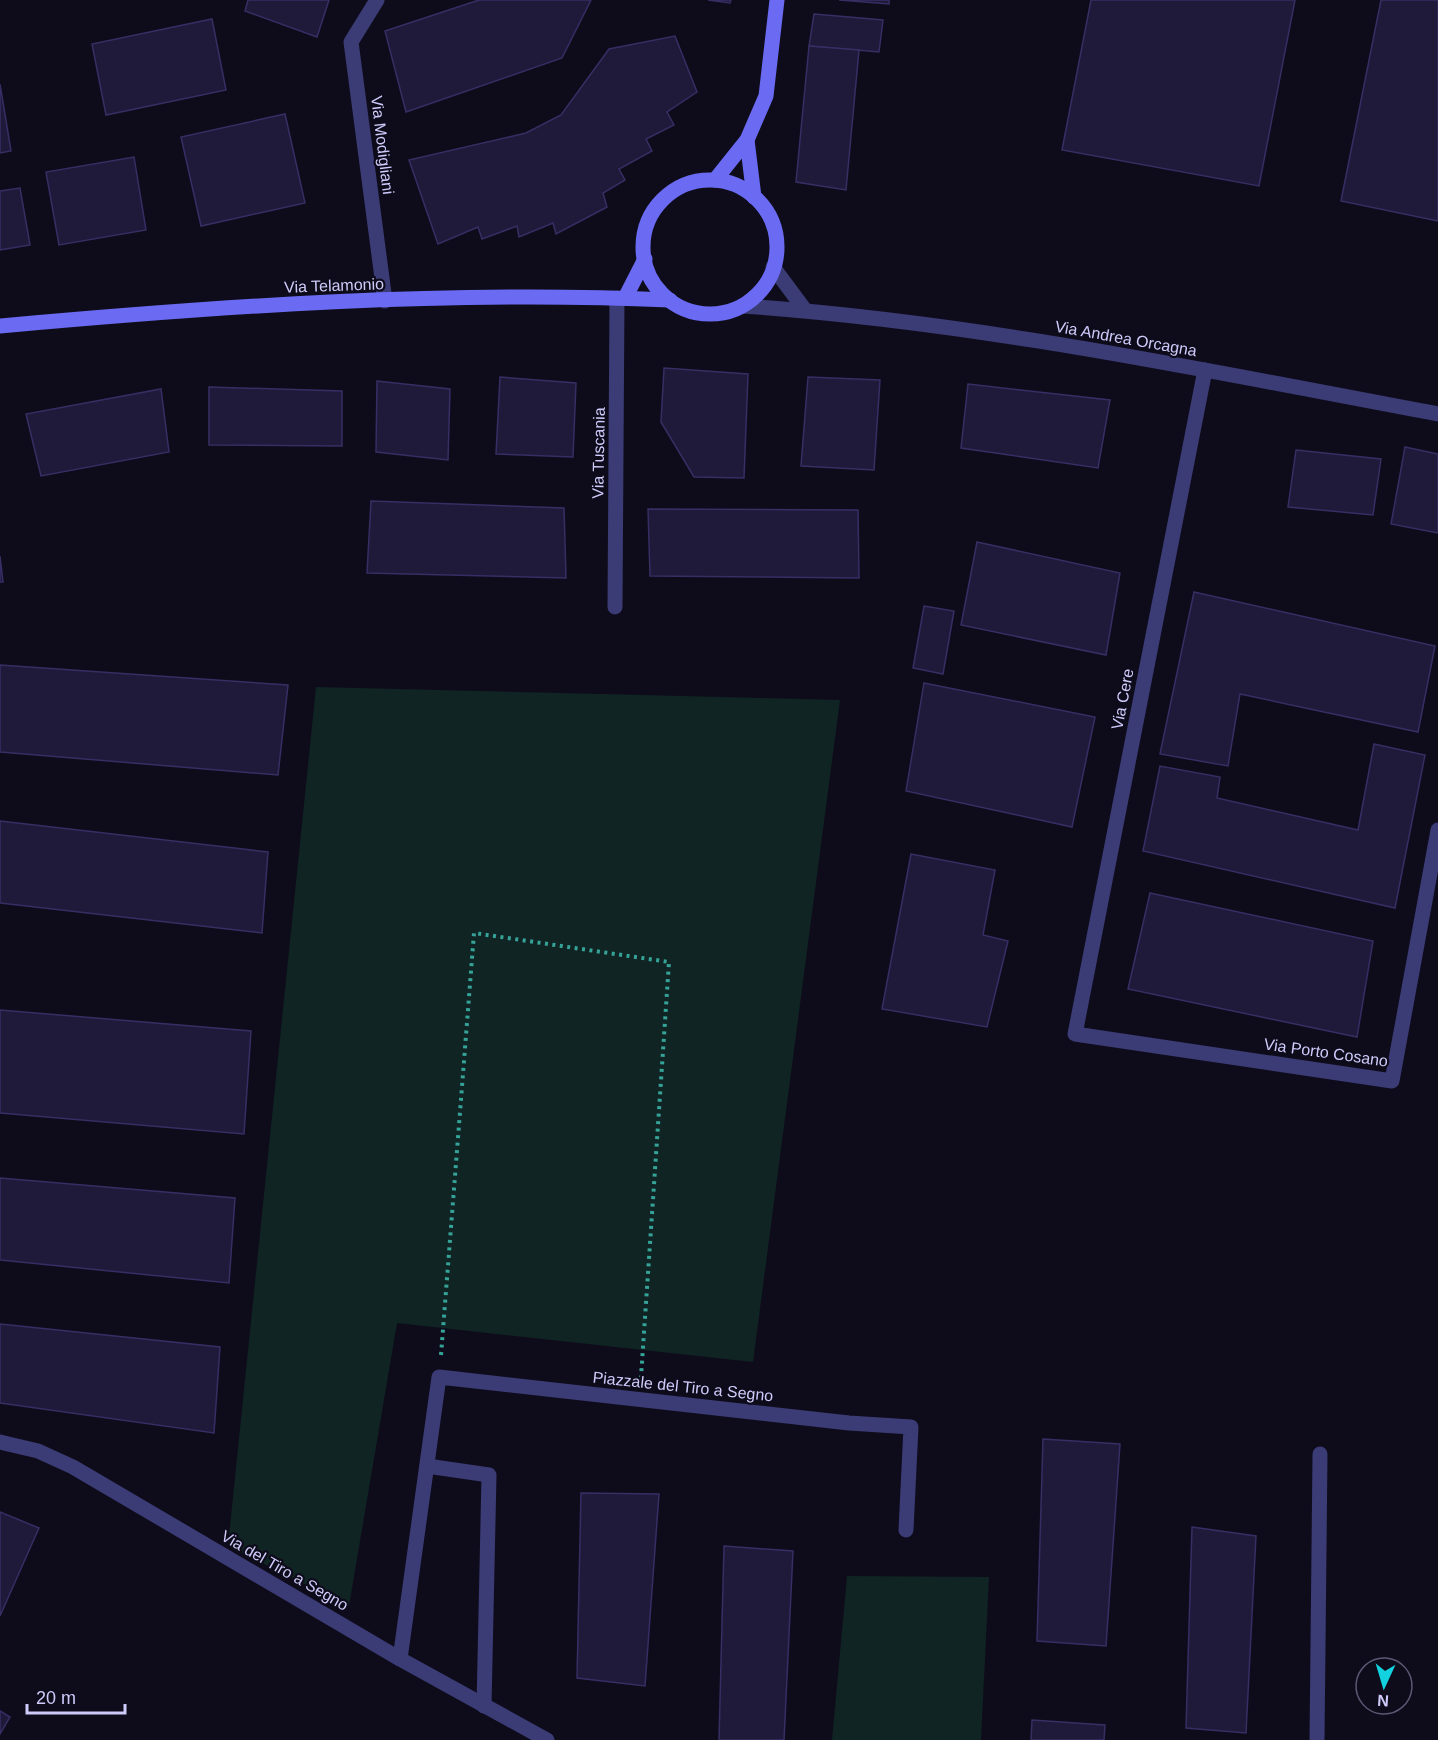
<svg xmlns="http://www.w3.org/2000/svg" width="1438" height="1740" viewBox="0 0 1438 1740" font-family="Helvetica,sans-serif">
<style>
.green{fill:#102423}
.building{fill:#1f1a3a;stroke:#372e64;stroke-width:1.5}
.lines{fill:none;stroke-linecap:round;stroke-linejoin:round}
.path{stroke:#36a399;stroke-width:4;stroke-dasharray:3 4.5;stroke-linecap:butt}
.street{stroke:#3b3b76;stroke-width:15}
.secondary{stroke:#6a6bf2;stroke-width:15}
.labels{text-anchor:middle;stroke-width:4.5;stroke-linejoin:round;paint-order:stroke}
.street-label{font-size:16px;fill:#cecbfb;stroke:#0e0c1b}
</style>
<rect width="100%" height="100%" fill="#0e0c1b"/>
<g class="green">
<polygon points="316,687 840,700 753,1362 397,1323 349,1606 228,1546"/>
<polygon points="847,1576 989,1577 981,1740 832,1740"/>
</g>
<g class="building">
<polygon points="248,0 329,0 317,37 245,11"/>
<polygon points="479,0 591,0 562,58 406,112 385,31"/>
<polygon points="708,0 731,0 730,3"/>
<polygon points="839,0 889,0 889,4"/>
<polygon points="1091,0 1295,0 1259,186 1062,150"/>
<polygon points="1381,0 1438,0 1438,221 1341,201"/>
<polygon points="814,14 883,20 879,52 809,46"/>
<polygon points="212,19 226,90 106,115 92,44"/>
<polygon points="675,36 697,92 667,112 674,125 646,139 652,151 619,169 625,180 603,193 607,207 556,234 553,223 519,237 517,226 482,239 478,227 438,244 409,160 526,133 561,115 609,49"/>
<polygon points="809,46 859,50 846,190 796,182"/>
<polygon points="0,84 11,151 0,153"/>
<polygon points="285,114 305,203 201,226 181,137"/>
<polygon points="134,157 146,230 59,245 46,172"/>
<polygon points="20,188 30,245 0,250 0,191"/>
<polygon points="664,368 748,374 744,478 694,477 661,422"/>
<polygon points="500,377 576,383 573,457 496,454"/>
<polygon points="808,377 880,380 874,470 801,466"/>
<polygon points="377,381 450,389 448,460 376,452"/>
<polygon points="968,384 1110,400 1098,468 961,448"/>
<polygon points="209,387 342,391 342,446 209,445"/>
<polygon points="161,389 169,452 41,476 26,414"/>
<polygon points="1405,447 1438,454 1438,533 1391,524"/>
<polygon points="1296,450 1381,459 1373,515 1288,507"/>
<polygon points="371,501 564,508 566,578 367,573"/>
<polygon points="648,509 858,510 859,578 650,576"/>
<polygon points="977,542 1120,573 1106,655 961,625"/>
<polygon points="0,556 3,582 0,582"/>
<polygon points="1194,592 1435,646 1418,732 1240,694 1228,766 1160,754"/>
<polygon points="924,606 954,611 943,674 913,668"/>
<polygon points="0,665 288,685 278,775 0,752"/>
<polygon points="924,683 1095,717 1072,827 906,791"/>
<polygon points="1374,744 1425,755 1395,908 1143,851 1160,766 1220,777 1217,798 1358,830"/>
<polygon points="0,821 268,852 262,933 0,903"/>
<polygon points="911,854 995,870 983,935 1008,941 987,1027 882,1009"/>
<polygon points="1150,893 1373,941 1357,1037 1128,989"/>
<polygon points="0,1010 251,1031 244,1134 0,1113"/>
<polygon points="0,1178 235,1198 229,1283 0,1260"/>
<polygon points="0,1324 220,1347 214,1433 0,1403"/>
<polygon points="1043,1439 1120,1444 1106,1646 1037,1641"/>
<polygon points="581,1493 659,1494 645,1686 577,1678"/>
<polygon points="0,1512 39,1528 0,1616"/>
<polygon points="1192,1527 1256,1536 1246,1733 1186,1728"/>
<polygon points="724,1546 793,1551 784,1740 719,1740"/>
<polygon points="0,1711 10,1717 0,1734"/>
<polygon points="1032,1720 1105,1725 1104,1740 1031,1740"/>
</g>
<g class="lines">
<polyline class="path" points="441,1355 474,933 669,962 641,1377"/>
<g class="street">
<polyline points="377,0 351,42 385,301"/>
<polyline points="773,267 805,310"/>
<path d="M743,306C977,322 1208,371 1438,414"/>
<polyline points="1205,370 1075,1034 1392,1081 1438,830"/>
<polyline points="615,607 617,298"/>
<polyline points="0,1442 38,1451 73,1467 400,1659 547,1740"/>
<polyline points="427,1466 489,1475 484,1706"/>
<polyline points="400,1659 439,1377 849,1423 911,1427 906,1530"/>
<polyline points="1317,1740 1320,1454"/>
</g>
<g class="secondary">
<polyline points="747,140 754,197"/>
<polyline points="715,180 747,140 766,96 777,0"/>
<circle cx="710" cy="247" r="67"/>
<polyline points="625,298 645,259"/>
<path d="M0,326C222,306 447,290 670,300"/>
</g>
</g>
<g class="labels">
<g class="street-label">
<text transform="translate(383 145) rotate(83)" y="6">Via Modigliani</text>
<text transform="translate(334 285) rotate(-2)" y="6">Via Telamonio</text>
<text transform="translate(1126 338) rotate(10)" y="6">Via Andrea Orcagna</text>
<text transform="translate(598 453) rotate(-89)" y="6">Via Tuscania</text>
<text transform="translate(1122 699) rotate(-79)" y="6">Via Cere</text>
<text transform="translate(1326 1052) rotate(8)" y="6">Via Porto Cosano</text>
<text transform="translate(683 1386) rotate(6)" y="6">Piazzale del Tiro a Segno</text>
<text transform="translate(285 1570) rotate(30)" y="6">Via del Tiro a Segno</text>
</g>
</g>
<g transform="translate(1384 1686) rotate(184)"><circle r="28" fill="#0e0c1b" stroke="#5b5875" stroke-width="1.5"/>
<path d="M0-4.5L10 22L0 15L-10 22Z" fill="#13d2df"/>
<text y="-9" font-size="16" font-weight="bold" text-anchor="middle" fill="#cecbfb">N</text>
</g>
<path d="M27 1704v9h98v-9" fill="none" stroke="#cecbfb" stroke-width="3"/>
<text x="36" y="1704" font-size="18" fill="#cecbfb" stroke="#0e0c1b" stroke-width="4.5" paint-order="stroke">20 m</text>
</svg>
